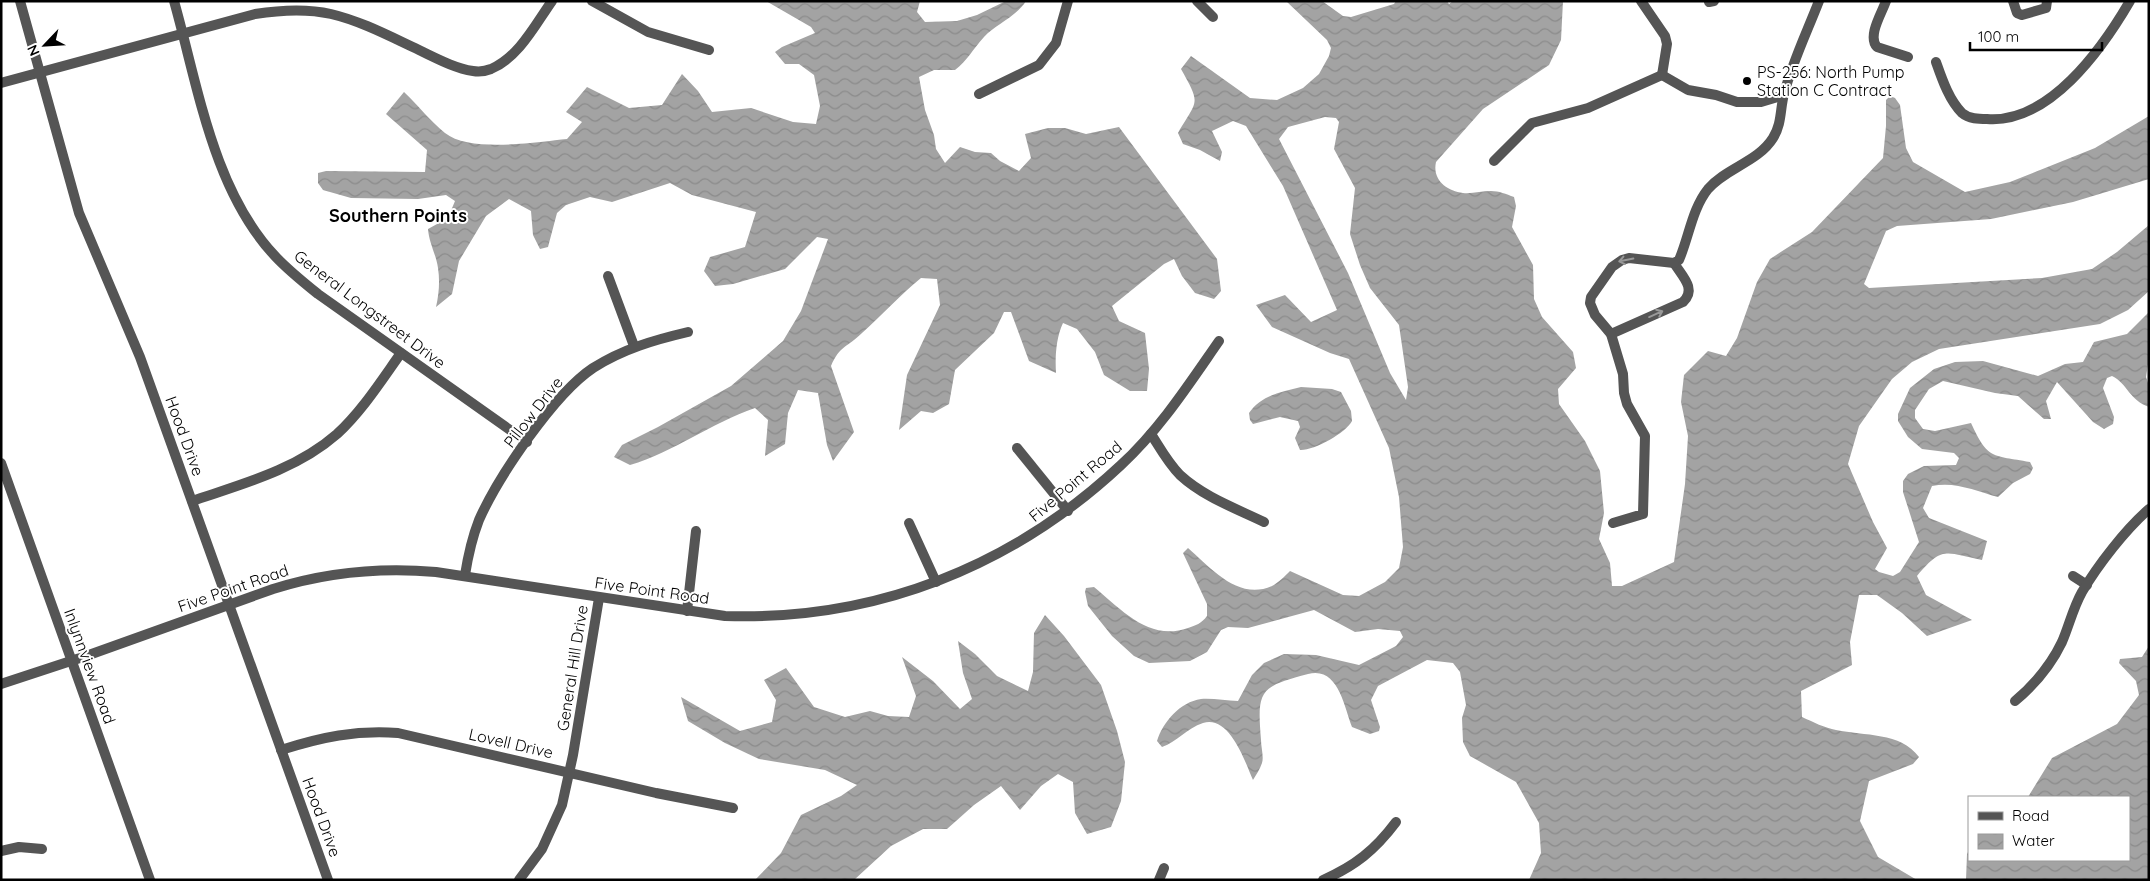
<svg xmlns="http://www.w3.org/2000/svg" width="2150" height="881" viewBox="0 0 2150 881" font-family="Quicksand,sans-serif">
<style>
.water{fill:url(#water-waves);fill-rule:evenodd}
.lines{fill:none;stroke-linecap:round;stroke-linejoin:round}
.minor{stroke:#555;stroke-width:10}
.oneway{stroke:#999}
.poi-dot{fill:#000;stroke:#fff;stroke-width:2}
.labels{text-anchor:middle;stroke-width:4;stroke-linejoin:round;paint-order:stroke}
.poi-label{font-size:16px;fill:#000;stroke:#fff;text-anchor:start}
.street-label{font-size:16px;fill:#000;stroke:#fff}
.neighbourhood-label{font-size:18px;font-weight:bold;fill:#000;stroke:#fff}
</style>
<defs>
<pattern id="water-waves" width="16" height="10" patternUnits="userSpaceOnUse" patternTransform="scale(1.25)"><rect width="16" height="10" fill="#a3a3a3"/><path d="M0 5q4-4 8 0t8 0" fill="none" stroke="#8b8b8b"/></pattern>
</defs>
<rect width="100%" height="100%" fill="#fff"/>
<g class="water">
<path d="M766,1H920L917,12L925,22L957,21L977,15L1006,1H1026C1016,17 996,24 984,37C973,49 967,61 955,70H934L919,77L925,110L934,135L936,149L945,163L960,147L975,152L991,153L1000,161L1019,171L1031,158L1025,134L1048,128H1065L1086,134L1119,127L1217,259L1221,291L1214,299L1195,293L1182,276L1174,259L1164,264L1112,306L1119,321L1145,333L1149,369L1147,391H1130L1104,375L1095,352L1077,329L1063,323C1056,338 1055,357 1056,373L1029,361L1011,312H1004L994,333L955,370L949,404L933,413L921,411L899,430L907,375L940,305L937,279L921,278C900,295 882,315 862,333C847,348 840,345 831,366L854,432L833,461L827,445L818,393L798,390L788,413L785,444L765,456L768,420L755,408C711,423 674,452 630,465L614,457L622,445L658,427L731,386L783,341L801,311L828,239L817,237L785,269L733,284L715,286L704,271L710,257L745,247L756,212L692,195L670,183L612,202L590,197L566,205L557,213L548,247L540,249L533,235L531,211L509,199L486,216L459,261L452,294L436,307C439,294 440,281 438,268C436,254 429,243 428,229L448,218L455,201L446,195L418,199L351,198L323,190L318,183V173L326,171L425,172L427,150L386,114L404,92C418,105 430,121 445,133C470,153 537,142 567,139L582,122L566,112L587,87L629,108L662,105L682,74L698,91L712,112L751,108L793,122L816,124L820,106L814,75L799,64H785L775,52L782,47L815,33L811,27Z"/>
<path d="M1286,1H1322L1343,16L1351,17L1394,4L1396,1H1447L1449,4L1453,1H1563L1561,40L1549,65L1483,109L1436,162C1432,180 1447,191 1463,193C1472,194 1482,191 1491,191C1499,191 1506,194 1514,197L1516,206L1512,227L1533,265L1534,299L1542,317L1573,352L1576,368L1558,389L1559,404L1585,441L1600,471L1604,513L1599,539L1610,563L1612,586H1622L1674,562L1685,484L1688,436L1681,402L1684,375L1708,351L1726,356L1737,338L1757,282L1770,259L1812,232L1883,158L1886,126V100L1890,96L1895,98L1900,105L1906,148L1913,162L1965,192L2010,182L2095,148L2149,116V179L2073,202L1991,219L1897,226L1886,231L1864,284L1869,288L2042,278L2092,269L2117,252L2149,225V291L2128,310L2100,324L1939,349L1912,362L1892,379L1859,426L1848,464L1873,522L1887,548L1875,569L1879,572L1893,576L1900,572L1919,542L1903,492V481L1908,474L1924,466L1956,465L1959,458L1954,453L1922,449L1908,437L1898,421V414L1910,388L1934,369L1955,362L1983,361L2038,376L2065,364L2083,362L2094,342L2127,334L2149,312V358L2146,377L2149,386V407C2129,400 2128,384 2112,376L2107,378L2103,388L2114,417L2113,424L2104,429L2093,422L2057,382L2046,401L2051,419H2044L2018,396L1995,393L1943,381L1929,389L1915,410V418L1923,429L1935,431L1971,423C1988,460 1992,455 2030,462L2033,468L2030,474L2013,483L1998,497C1976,491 1955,481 1932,486L1923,508L1929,518L1987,541L1982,560C1945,553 1943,545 1917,576L1926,595L1972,620L1927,636L1902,613L1877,595H1859L1850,642L1852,665L1801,691L1802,717C1813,722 1825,728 1836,730C1864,736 1901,732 1919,757L1913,764L1869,781L1860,821L1878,857L1917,880H1529L1541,853L1539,823L1516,782L1470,756L1463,742L1462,718L1466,705L1460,672L1453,663L1427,660L1378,686L1371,700L1380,727L1379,731L1370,734L1352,727C1344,706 1338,666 1308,674C1259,687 1257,690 1261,740C1261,747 1264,757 1262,763C1260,769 1256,775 1253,780C1245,762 1230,715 1203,723C1187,728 1177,742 1162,747L1157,741C1163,722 1180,702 1201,699C1213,698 1226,701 1238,701L1252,675L1264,663L1284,654L1316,655L1359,665L1396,646L1403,637L1400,631L1378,629L1355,632L1314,610L1248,628L1228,627L1221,630L1207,652L1190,661L1149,663L1134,656L1112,636L1088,606L1085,592L1086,588L1094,587C1121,609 1149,642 1188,628C1196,625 1201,624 1207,616V604L1183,553L1188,548C1211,568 1238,601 1272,586C1278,583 1285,576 1290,571L1343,595L1359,596L1385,582L1399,568L1403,547L1399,497L1389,448L1349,359L1330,353L1272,327L1256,305L1285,295L1311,322L1337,310L1283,186L1246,126L1233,121L1212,131L1222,152L1220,161L1200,150L1183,144L1178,133C1198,99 1201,105 1181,69L1191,56L1250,98L1277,100L1303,88L1319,74L1329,56L1331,48L1327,40ZM1325,117L1336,118L1339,122L1334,149L1355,188L1350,234L1360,265L1370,288L1399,325L1408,387L1406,400L1390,373L1348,273L1279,139L1288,127Z"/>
<path d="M1301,387L1332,389L1341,392L1351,411L1352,421C1346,433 1313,451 1300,450L1295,438L1300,427L1298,421L1280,417L1253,424L1250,420L1249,413C1261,395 1281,392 1301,387Z"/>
<polygon points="1045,615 1064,636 1101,685 1117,731 1125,762 1121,801 1111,827 1087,834 1075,813 1073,782 1058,774 1041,786 1020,810 1001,786 974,805 947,829 923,829 891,846 854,880 755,880 781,853 801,815 841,796 857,785 825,770 759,759 725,743 688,721 681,697 740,731 772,722 776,700 764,680 786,668 814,707 845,717 870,711 888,716 909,717 916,696 902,657 933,681 960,709 972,699 963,673 958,641 975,654 997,676 1028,691 1033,672 1034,633"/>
<polygon points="2149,646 2149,880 1966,880 1967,854 1969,850 1969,860 2129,860 2129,797 2028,797 2052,758 2117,724 2139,695 2136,681 2119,663 2120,659 2142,657"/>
</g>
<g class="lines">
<g class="minor">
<polyline points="20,1 79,213 140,357 328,880"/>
<path d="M174,1C198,86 213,190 275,256C288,270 303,282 318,294L527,442"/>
<polyline points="592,1 648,32 709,50"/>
<polyline points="1197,1 1213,17"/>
<polyline points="1641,1 1665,36 1667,44 1662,75"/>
<path d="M1886,1C1882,13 1867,36 1877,47L1908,57"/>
<polyline points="2013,1 2017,13 2022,15 2046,8 2047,1"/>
<polyline points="1709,2 1714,1"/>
<path d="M1936,62C1942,79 1949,100 1962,113C1969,119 1979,119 1987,119C2049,124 2102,49 2130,1"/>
<polyline points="1662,75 1688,90 1716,95 1737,102 1761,102 1784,95"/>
<path d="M1,83L255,14C280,10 305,8 331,14C361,21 391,37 419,50C436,58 454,68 473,71C479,72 486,71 491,69C519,57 535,25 552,1"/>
<polyline points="979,94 1039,65 1056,43 1068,1"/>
<polyline points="1494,161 1532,123 1588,108 1662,75"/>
<path d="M1674,263L1679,260C1689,237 1692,209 1708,189C1726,168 1758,162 1773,138C1782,124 1780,109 1784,94C1792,63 1807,32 1819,1"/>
<polyline points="608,276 634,346"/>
<path d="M1611,334L1683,302C1697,289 1682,276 1674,263"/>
<path d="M1151,434C1160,448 1168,463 1180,475C1204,497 1235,508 1264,522"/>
<polyline points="1017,448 1068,511"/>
<polyline points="1,463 150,880"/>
<path d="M192,501C242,484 296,470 337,434C362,411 381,381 401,353"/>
<polyline points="909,523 936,582"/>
<polyline points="1613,523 1643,514 1645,436 1627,404 1624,393 1623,374 1611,334 1595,315 1590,303 1591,297 1612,267 1622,260 1629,258 1674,263"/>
<path d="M465,575C468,556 472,538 479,520C498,477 554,394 593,368C623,349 654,340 688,332"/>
<polyline points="2073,576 2087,585"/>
<polyline points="687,611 696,531"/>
<path d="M1,684L86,656L273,589C327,572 379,567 436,572L725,616C875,621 1012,567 1121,465C1160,429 1189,384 1219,341"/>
<path d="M2015,701C2034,685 2051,665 2062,642C2069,626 2073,608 2082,592C2098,565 2125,530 2149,509"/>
<path d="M281,750C322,737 355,730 398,733L656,793L733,808"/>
<polyline points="1,851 19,847 42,849"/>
<polyline points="519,880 542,849 562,805 573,755 599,598"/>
<polyline points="1159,880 1164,868"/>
<path d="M1323,880C1355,866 1375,850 1396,822"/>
</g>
</g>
<defs><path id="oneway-shaft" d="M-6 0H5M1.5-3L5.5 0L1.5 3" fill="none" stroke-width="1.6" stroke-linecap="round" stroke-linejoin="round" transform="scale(1.25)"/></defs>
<g class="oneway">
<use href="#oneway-shaft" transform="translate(1626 260) rotate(169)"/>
<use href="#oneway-shaft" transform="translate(1656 314) rotate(-24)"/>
</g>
<circle class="poi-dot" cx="1747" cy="81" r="5"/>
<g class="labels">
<g class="poi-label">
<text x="1757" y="78">PS-256: North Pump<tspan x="1757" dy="18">Station C Contract</tspan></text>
</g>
<g class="street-label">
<text transform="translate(370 309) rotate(37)" y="6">General Longstreet Drive</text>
<text transform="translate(533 412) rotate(-52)" y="6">Pillow Drive</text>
<text transform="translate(185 436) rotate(70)" y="6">Hood Drive</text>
<text transform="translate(1075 481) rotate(-40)" y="6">Five Point Road</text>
<text transform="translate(233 588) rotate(-19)" y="6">Five Point Road</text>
<text transform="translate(652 590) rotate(8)" y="6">Five Point Road</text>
<text transform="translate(90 666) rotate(70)" y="6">Inlynnview Road</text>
<text transform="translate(572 668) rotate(-81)" y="6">General Hill Drive</text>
<text transform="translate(511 743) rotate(13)" y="6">Lovell Drive</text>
<text transform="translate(322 817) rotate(70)" y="6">Hood Drive</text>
</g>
<g class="neighbourhood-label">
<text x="398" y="222">Southern Points</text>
</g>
</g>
<rect width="2150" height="881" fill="none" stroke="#000000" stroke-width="5"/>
<rect x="1968" y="796" width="162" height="65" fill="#ffffff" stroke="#999999"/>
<rect x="1978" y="812" width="25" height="8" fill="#555555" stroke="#999999"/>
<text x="2012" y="821" font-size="15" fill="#000000">Road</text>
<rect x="1978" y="834" width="25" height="15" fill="url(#water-waves)" stroke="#999999"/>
<text x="2012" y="846" font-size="15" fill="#000000">Water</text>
<g transform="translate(45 45) rotate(245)" stroke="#ffffff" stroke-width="4" paint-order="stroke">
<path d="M0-4L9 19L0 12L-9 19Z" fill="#000000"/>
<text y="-8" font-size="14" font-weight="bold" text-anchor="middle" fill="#000000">N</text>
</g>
<path d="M1970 42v8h132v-8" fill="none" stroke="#000000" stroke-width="2.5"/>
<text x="1978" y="42" font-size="15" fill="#000000" stroke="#ffffff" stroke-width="4" paint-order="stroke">100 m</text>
</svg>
